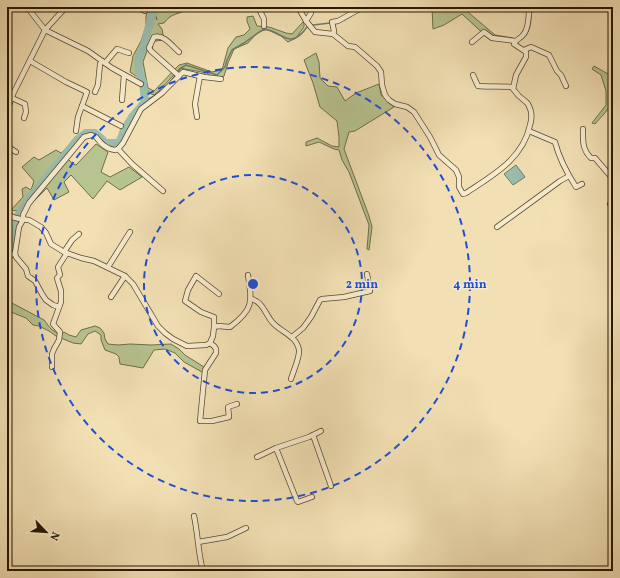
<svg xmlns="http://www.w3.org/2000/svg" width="620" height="578" viewBox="0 0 620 578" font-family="Vollkorn,serif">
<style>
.green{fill:#b7c390;stroke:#6f6d48}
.water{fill:#9bbdac;stroke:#6d7b68}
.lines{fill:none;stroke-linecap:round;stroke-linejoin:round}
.stream{stroke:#6d7b68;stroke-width:1.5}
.river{stroke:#9bbdac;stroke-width:8}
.minor-casing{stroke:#5a492e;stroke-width:6}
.minor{stroke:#f7ebce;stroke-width:4.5}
.ring{fill:none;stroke:#1d4ed8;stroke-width:2;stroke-dasharray:7 5}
.centre{fill:#1d4ed8;stroke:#f7ebce;stroke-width:2}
.ring-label{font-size:12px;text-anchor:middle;font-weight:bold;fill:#1d4ed8;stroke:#f7ebce;stroke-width:3;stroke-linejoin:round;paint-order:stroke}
</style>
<rect width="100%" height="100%" fill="#f2e0b4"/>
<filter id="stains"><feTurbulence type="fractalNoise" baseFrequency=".005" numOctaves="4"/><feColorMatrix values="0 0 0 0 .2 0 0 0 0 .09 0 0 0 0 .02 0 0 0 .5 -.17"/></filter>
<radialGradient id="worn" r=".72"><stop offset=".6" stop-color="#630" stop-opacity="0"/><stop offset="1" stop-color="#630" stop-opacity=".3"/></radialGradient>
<g class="green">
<path d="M149,7H156L153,10L157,20L154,10L157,7H185L184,11C175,15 171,14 164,23L158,24L162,29L164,40L155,41L152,45L153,47L149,51L148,45V48L143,62L148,88L154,91L179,65L187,63L212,72L222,70L228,48L236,37L244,35L250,29L247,21V17L253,16L257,26L269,27L286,33L292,34L304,21V27L296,38L288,42L281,36L266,29L256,34L248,43L234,49L228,63L224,76L215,79L207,73L180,68L159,91L154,95L149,93L143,81L130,72L133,56L141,41L146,26V16Z"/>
<polygon points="432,7 462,7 495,35 513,38 511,42 489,39 462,14 444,25 433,29"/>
<polygon points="316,53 319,62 320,78 328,86 337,87 345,101 356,93 379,84 381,95 394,107 355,131 349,132 344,149 369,216 372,227 369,250 367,249 369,225 349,172 342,160 339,150 334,149 319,142 306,146 306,142 317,138 332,146 339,147 339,137 337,121 320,107 313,83 304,60"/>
<path d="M594,66L610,75L613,73V82L611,84C616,105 607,110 595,124L592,123L606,105V91L601,75L592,69Z"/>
<polygon points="72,143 73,148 66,157 73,164 76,165 96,144 108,152 101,172 110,177 129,167 142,177 120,190 107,181 93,199 71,175 64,182 69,192 54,200 47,188 23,212 11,210 23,197 22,189 26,187 31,190 34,181 22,167 34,157 39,160 56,150 61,153"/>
<polygon points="12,303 44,320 51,329 60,335 64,332 69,335 76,337 81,330 95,326 100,328 104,333 105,339 108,344 118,345 130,344 151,345 171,344 179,349 185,355 204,367 202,372 184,362 175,353 165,349 154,350 143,368 120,364 119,357 116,354 105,350 101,340 101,335 95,331 88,334 81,344 73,343 56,336 49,331 39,326 33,325 26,318 11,312 10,306"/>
</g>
<polygon class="water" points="516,165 525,177 513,185 504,174"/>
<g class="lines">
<g class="stream">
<polyline points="344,20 351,16"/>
<polyline points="313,25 330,23"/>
<path d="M171,81L181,68L186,65L217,75L225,67L227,60L232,50L244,43L262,30C281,27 288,54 307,27"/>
<polyline points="145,101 158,94"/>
</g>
<polyline class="river" points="7,252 9,252 18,216 30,197 77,140 86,133 95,133 102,139 105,143 117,143 120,141 124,130 132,117 140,108 145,101 143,82 139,73 138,60 143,48 152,15 157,7"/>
<defs>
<g id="minor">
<polyline points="27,7 45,30 88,51 112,68 141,84"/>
<polyline points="137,7 145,11"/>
<path d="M298,7L306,21L315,32L333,34L348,46L355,47L377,66L381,72L382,85L385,95L389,100L395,104L407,107L414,112L430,137L439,155L456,170L459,177V187L463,194L466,193C493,175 523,159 530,125C532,119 532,111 528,104C526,101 522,99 519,96C517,94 515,91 513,89L516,75L526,57V52L514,44C516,39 520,39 523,35C529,29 529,15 529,7"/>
<polyline points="306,21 311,13 310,7"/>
<polyline points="264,26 264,19 260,11 269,7"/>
<polyline points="333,34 334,31 332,22 338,21 363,7"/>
<polyline points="472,42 484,32 492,38 515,41"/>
<polyline points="524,50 531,47 549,55 557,71 561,75 566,86"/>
<polyline points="30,61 66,82 87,92 78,117 76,131"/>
<polyline points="105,63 117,49 129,53"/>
<path d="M473,75L478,86C490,87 501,86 513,87"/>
<path d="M179,76L151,51L149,48L154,37C164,34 172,46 179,52"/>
<polyline points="95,92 98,85 100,64 102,61"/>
<polyline points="12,98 25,104 26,112 24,118"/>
<polyline points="122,100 124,75"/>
<polyline points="82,106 121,126"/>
<polyline points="7,111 13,94 45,30 66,7"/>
<polyline points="197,117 195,104 200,76"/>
<path d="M583,129C583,141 582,149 591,158H595L613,179"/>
<path d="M529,131L555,142C559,158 567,173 576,187L582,184"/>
<polyline points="7,146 16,152"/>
<polyline points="118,149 132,164 163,191"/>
<polyline points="610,204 613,206"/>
<polyline points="7,211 12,217 20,219 29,220 41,227 46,233 51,244 64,252 81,258 94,261 125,276 133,284 158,326 165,333 173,339 187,346 206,345 210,343 213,336 214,327 214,317 201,312 185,301 188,290 196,276 219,294"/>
<polyline points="497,227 560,181 569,176"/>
<polyline points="64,252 72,240 79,234"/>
<polyline points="7,257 15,253"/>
<polyline points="108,267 130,232"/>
<polyline points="111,297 125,276"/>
<path d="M251,299C263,301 266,316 273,323C281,332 297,336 299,350C300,357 293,372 291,379"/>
<path d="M59,307L53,305L46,300L42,294L35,281L28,276L26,269L16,257L15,253L19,227L23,220V215L29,203L84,137L91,135L96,137C101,144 106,149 115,150L118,149L123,143L141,109L162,93L183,72L204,77L221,79"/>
<path d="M214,327L218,326L230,327C254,309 252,302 248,275"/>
<polyline points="292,337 303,328 311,317 320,300 322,299 344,297 370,291 367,274"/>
<polyline points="210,343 214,346 216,349 216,353 205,370 200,421 212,421 229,417 228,407 237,404"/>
<polyline points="52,367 52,354 54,349 59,340 60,332 53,324 61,302 61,291 57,278 60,275 58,267 67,253"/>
<polyline points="313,435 331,486"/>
<polyline points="276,448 297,501 298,502 312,497"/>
<polyline points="257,457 276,448 309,437 321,431"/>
<path d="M194,516C198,534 198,553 203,571"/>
<polyline points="198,542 227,537 246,528"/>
</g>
</defs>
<use href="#minor" class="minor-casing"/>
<use href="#minor" class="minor"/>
</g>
<g class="ring">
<circle cx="253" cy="284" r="109"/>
<circle cx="253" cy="284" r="217"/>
</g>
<circle cx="253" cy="284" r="6" class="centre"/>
<g class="ring-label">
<text x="362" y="288">2 min</text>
<text x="470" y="288">4 min</text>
</g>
<rect width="620" height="578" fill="none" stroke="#f2e0b4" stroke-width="24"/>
<rect x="8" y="8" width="604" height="562" fill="none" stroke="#271701" stroke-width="2"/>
<rect x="12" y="12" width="596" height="554" fill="none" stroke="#271701"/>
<g transform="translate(46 532) rotate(115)" stroke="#f7ebce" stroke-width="3" paint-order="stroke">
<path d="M0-3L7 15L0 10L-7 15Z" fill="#271701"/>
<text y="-6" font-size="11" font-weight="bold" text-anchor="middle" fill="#271701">N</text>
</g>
<rect width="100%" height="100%" filter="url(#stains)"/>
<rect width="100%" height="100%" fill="url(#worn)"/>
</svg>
